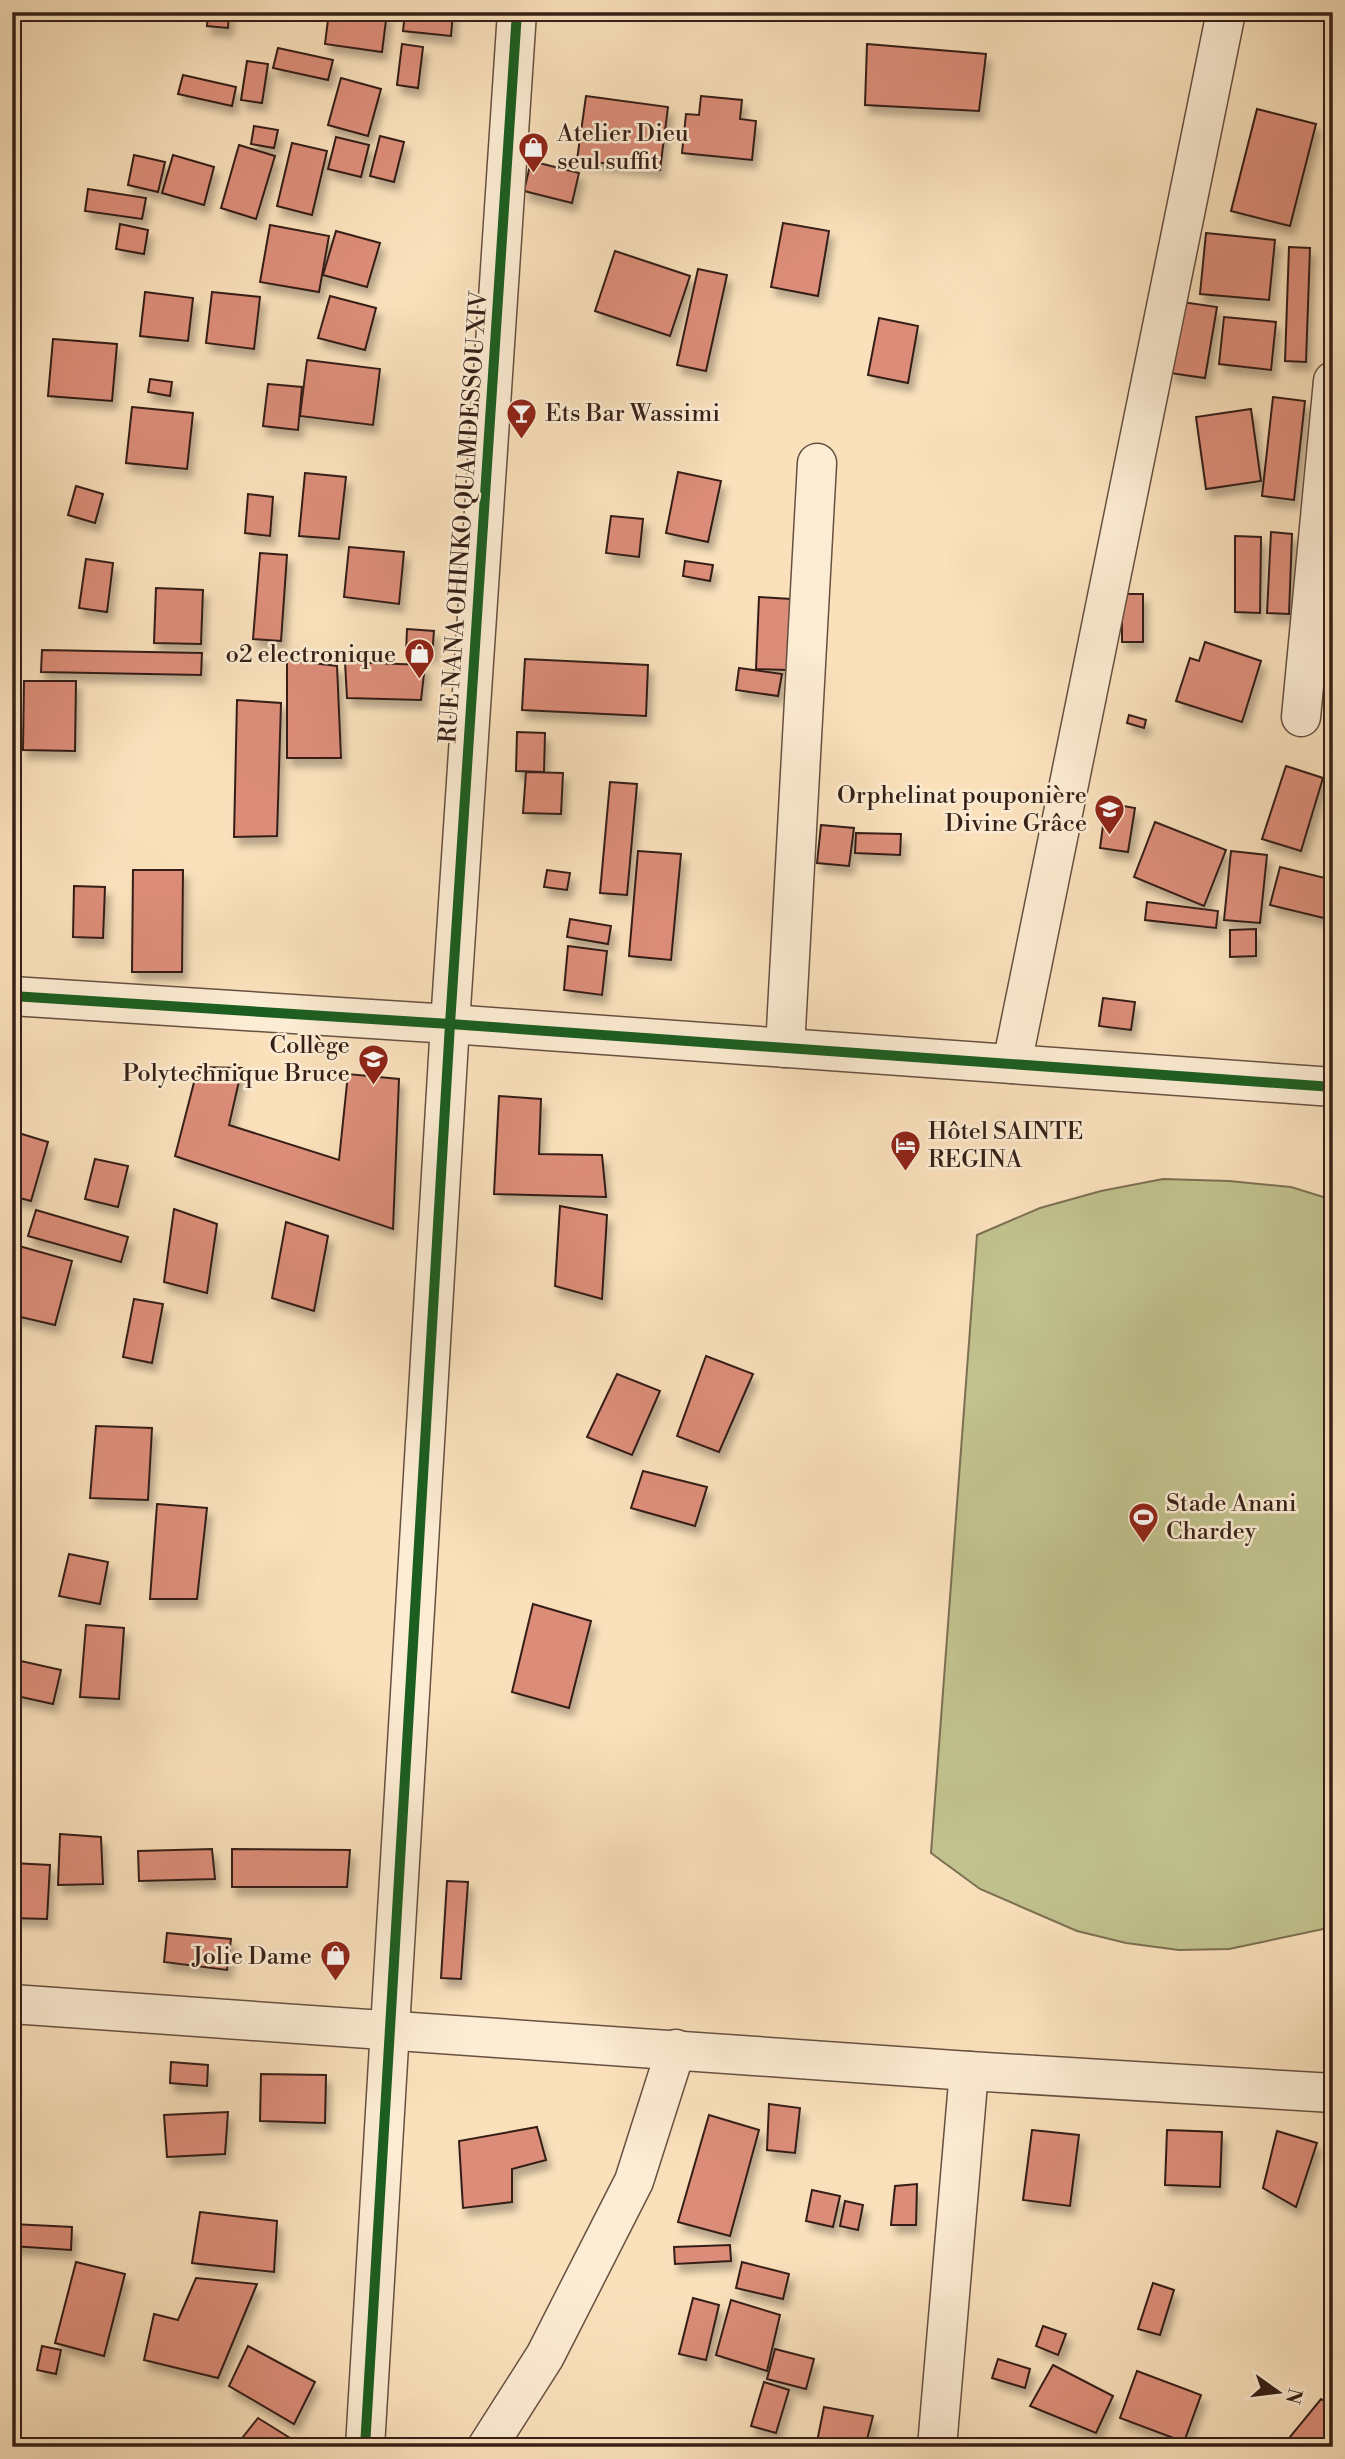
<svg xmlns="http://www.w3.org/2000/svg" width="1345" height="2459" viewBox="0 0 1345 2459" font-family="'Libre Bodoni',serif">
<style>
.green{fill:#c1c28e;stroke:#7c7052;stroke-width:2}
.building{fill:#dc8d79;stroke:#361f17;stroke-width:2;filter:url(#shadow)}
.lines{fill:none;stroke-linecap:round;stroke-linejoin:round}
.street-casing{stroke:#675040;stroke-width:41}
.street{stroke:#fcecd3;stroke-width:38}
.cycleway-casing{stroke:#fcecd3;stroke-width:15}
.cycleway{stroke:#1b5e20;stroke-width:10}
.labels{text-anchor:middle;stroke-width:5;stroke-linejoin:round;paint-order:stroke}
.poi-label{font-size:24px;fill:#361f17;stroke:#fcecd3;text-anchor:start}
.street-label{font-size:24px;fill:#361f17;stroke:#fcecd3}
</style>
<defs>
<filter id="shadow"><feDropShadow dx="4.5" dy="8" stdDeviation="3.5" flood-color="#0004"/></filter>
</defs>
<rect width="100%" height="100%" fill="#fae1bc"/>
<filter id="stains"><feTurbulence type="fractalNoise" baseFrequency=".00286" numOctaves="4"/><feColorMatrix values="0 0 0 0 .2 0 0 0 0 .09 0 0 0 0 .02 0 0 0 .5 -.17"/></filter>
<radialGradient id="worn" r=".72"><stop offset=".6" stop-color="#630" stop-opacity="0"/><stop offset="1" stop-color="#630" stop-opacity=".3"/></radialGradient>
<polygon class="green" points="1163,1179 1229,1181 1291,1187 1333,1200 1333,1927 1229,1949 1179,1950 1126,1943 1077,1931 980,1889 931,1853 977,1235 1040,1208 1101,1191"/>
<g class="building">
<polygon points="208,12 229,12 228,28 207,26"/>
<polygon points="329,12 387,12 382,52 325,44"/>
<polygon points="405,12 453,12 451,36 403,31"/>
<polygon points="402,44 423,47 418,88 397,85"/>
<polygon points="867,44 986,54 979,111 865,105"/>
<polygon points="278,48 333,60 328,80 273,68"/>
<polygon points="247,61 268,64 262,103 241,100"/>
<polygon points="183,75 236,87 232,106 178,94"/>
<polygon points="341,78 381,89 368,136 328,125"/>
<polygon points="586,96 668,107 660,170 577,160"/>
<polygon points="701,96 742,100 740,119 756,121 752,160 682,153 686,114 699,115"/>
<polygon points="1257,109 1316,124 1290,226 1231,211"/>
<polygon points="254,126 278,130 274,148 251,144"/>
<polygon points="380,136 404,142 394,182 370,176"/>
<polygon points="336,137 369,145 361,177 328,169"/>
<polygon points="292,143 327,151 312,215 277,206"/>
<polygon points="239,145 275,156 256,219 221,208"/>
<polygon points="134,155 165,162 158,192 128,185"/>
<polygon points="173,155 214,167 204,205 162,193"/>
<polygon points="531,161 579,173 572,203 524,191"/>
<polygon points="88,189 146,198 142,219 85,211"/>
<polygon points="783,223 829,231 818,296 771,287"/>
<polygon points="120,224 148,230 144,254 116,249"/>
<polygon points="270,225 329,236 319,292 260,282"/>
<polygon points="336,231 380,243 367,287 323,275"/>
<polygon points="1206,233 1275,240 1269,300 1200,294"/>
<polygon points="1289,247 1310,248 1306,362 1285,361"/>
<polygon points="615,251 690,276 670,336 595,311"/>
<polygon points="698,269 727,275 706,371 677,365"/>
<polygon points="145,292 193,298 188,341 140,336"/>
<polygon points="212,292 260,297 254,349 206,343"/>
<polygon points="330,296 376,308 365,350 318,338"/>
<polygon points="1182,302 1217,307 1205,378 1170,373"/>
<polygon points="1224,317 1276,322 1271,370 1219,364"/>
<polygon points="879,318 918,326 908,383 868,375"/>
<polygon points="53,339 117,344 112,401 48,396"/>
<polygon points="307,360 380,369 373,425 300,416"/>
<polygon points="150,379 172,382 170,396 148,392"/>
<polygon points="268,384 302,387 298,430 263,426"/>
<polygon points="1273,397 1305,401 1294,500 1262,496"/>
<polygon points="132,407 193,413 187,469 126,463"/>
<polygon points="1251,409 1261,481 1206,489 1196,417"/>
<polygon points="678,472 721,481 708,542 666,533"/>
<polygon points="305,473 346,477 339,539 299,536"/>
<polygon points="76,486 103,494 95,523 68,515"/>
<polygon points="248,494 273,497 270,536 245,533"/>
<polygon points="611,516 643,519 639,557 606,553"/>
<polygon points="1271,532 1292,534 1289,614 1267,613"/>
<polygon points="1235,536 1261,537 1260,613 1235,612"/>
<polygon points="349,547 404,552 399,604 344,597"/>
<polygon points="260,553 287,555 281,641 253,639"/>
<polygon points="86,559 113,563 107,612 79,608"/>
<polygon points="685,561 713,565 710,581 683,576"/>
<polygon points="156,588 203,590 201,644 154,643"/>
<rect x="1122" y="594" width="21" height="48"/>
<polygon points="759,597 791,599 787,670 756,669"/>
<polygon points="407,629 434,631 432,655 406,653"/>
<polygon points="1205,642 1261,661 1242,722 1176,701 1190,658 1199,661"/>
<polygon points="42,650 202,653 201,675 41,672"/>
<polygon points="525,659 648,665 646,716 522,710"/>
<polygon points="287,660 337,666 341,758 287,758"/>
<polygon points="345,662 425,665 421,700 347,698"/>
<polygon points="739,668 782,674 778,696 736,690"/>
<polygon points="24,681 76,681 75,751 23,750"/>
<polygon points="237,700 281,703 277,836 234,837"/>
<polygon points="1129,715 1146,720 1144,728 1127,723"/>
<polygon points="517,732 545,733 544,772 516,771"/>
<polygon points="1286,766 1323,778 1301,851 1262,839"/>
<polygon points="526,772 563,773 561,814 523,813"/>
<polygon points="610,782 637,784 627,895 600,893"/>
<polygon points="1106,803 1135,808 1128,852 1100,848"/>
<polygon points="1155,822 1226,850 1204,906 1134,877"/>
<polygon points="821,825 854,828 849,866 817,863"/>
<polygon points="856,833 901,834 900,855 855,853"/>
<polygon points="638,851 681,854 671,960 629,956"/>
<polygon points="1231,851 1267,855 1260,923 1224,920"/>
<polygon points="1280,867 1333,880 1333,901 1328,919 1270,905"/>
<polygon points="133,870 183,870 182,972 132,972"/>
<polygon points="547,870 570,873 567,890 544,887"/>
<polygon points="74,886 105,887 103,938 73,937"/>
<polygon points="1147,902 1218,911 1216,928 1145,920"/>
<polygon points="570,919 611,926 608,944 567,937"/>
<polygon points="1256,929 1256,956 1230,957 1230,930"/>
<polygon points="568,946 607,951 602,995 564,990"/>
<polygon points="1103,998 1135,1002 1131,1030 1099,1026"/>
<polygon points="198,1067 242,1068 229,1125 339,1160 348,1074 399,1079 393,1229 175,1156"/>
<polygon points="499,1096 541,1099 539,1154 602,1155 606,1197 494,1194"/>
<polygon points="12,1131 48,1142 31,1201 12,1196"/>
<polygon points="95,1159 128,1166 118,1207 85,1199"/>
<polygon points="560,1206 607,1215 602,1299 555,1286"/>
<polygon points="174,1209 217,1224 207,1293 164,1282"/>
<polygon points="36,1210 128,1237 121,1262 28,1236"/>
<polygon points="286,1222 328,1236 314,1311 272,1298"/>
<polygon points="12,1244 72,1261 55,1325 12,1315"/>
<polygon points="134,1299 163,1304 152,1363 123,1357"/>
<polygon points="706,1356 753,1374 719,1452 677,1436"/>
<polygon points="617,1374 660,1391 632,1455 587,1437"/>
<polygon points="96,1426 152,1428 148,1500 90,1498"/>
<polygon points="643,1471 707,1487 695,1526 631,1508"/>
<polygon points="157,1504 207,1508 197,1599 150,1599"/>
<polygon points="69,1554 108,1562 100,1604 59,1596"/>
<polygon points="533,1604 591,1621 569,1708 512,1692"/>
<polygon points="86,1625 124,1628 119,1699 80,1697"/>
<polygon points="12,1659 61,1670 53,1704 12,1695"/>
<polygon points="60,1834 101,1837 103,1884 58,1885"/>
<polygon points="212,1849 215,1879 139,1881 138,1851"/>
<polygon points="232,1849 350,1850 347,1887 232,1887"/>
<polygon points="12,1863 50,1865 47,1919 12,1918"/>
<polygon points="447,1881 468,1882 461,1979 441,1978"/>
<polygon points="167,1933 231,1939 227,1970 164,1962"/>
<polygon points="171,2062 208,2065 207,2086 170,2083"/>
<polygon points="261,2074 326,2075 325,2123 260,2121"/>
<polygon points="769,2104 800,2108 795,2153 767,2150"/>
<polygon points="228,2112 225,2154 167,2157 164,2115"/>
<polygon points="709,2115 759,2130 730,2236 678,2222"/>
<polygon points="537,2127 546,2160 512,2169 512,2202 463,2208 459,2141"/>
<polygon points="1032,2130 1079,2135 1070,2206 1023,2200"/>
<polygon points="1167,2130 1222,2132 1220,2187 1165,2185"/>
<polygon points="1277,2131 1317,2143 1296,2207 1263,2188"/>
<polygon points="917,2184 916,2225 891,2225 895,2186"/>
<polygon points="812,2190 840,2196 833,2227 806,2221"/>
<polygon points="845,2201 863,2205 858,2230 840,2226"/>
<polygon points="200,2212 277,2221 274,2272 192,2263"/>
<polygon points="12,2224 72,2227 71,2250 12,2246"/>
<polygon points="730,2245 731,2261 675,2264 674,2247"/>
<polygon points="76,2262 125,2274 104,2356 55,2343"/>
<polygon points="742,2262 789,2274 783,2299 736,2288"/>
<polygon points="196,2278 257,2284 218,2378 144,2360 154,2314 178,2320"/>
<polygon points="1153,2283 1174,2290 1160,2335 1138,2329"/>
<polygon points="693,2298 719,2305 706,2360 679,2354"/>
<polygon points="731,2300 780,2315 767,2371 716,2355"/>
<polygon points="1043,2326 1066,2334 1058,2355 1036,2346"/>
<polygon points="42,2346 61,2350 56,2374 37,2370"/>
<polygon points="248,2346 315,2382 294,2424 229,2386"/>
<polygon points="775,2349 814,2359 806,2389 767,2379"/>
<polygon points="998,2359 1030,2369 1025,2388 992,2378"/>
<polygon points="1053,2365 1113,2396 1096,2433 1030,2406"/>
<polygon points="1137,2371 1201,2395 1184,2442 1120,2418"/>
<polygon points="764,2382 789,2390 776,2433 751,2426"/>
<polygon points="1321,2399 1333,2407 1333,2447 1290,2447 1285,2443"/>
<polygon points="824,2407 873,2416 865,2447 816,2447"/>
<polygon points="258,2418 290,2438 284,2447 235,2447"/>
</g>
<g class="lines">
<defs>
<g id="street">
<polyline points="1301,717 1333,381"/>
<polyline points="12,996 450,1024 1333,1087"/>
<polyline points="785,1048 817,463"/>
<polyline points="1012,1064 1226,12"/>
<polyline points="12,2004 969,2071 1333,2093"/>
<polyline points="365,2447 450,1024 517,12"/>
<polyline points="487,2447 545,2356 634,2181 676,2049"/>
<polyline points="937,2447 969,2071"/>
</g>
</defs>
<use href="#street" class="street-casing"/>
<use href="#street" class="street"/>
<defs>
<g id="cycleway">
<polyline points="12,996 450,1024 1333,1087"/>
<polyline points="365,2447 450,1024 517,12"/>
</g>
</defs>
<use href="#cycleway" class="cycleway-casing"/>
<use href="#cycleway" class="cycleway"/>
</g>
<defs>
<symbol id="shop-pin" viewBox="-11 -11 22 30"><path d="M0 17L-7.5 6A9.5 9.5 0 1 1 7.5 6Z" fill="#8f2418" stroke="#fcecd3"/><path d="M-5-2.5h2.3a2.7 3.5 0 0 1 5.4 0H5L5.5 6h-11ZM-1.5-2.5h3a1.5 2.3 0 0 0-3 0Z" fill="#fff"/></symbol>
<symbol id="bar-pin" viewBox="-11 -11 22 30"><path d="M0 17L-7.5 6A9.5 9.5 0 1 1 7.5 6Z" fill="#8f2418" stroke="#fcecd3"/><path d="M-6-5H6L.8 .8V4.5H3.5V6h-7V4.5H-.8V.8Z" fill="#fff"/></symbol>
<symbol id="school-pin" viewBox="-11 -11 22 30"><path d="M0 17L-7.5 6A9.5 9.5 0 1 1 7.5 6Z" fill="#8f2418" stroke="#fcecd3"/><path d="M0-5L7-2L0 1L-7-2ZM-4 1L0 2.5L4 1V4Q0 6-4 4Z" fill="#fff"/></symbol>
<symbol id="hotel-pin" viewBox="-11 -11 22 30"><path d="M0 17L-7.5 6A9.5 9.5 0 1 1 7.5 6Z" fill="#8f2418" stroke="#fcecd3"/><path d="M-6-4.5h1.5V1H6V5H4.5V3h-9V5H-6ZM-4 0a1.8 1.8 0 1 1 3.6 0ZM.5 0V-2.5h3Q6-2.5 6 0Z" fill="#fff"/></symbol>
<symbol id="stadium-pin" viewBox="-11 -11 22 30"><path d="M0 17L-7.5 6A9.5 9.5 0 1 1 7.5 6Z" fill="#8f2418" stroke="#fcecd3"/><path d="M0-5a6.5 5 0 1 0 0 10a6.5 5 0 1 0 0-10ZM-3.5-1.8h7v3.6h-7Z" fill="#fff"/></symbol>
</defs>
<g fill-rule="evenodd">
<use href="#shop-pin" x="516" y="130" width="35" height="47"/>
<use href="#bar-pin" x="504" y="396" width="35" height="47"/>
<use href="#shop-pin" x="402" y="636" width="35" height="47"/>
<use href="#school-pin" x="1092" y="792" width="35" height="47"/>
<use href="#school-pin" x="356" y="1042" width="35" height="47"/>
<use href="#hotel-pin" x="888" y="1128" width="35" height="47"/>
<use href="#stadium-pin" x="1126" y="1500" width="35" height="47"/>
<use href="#shop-pin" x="318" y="1938" width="35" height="47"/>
</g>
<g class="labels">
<g class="poi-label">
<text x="557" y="141">Atelier Dieu<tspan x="557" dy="28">seul suffit</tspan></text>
<text x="545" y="421">Ets Bar Wassimi</text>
<text x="396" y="662" text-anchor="end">o2 electronique</text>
<text x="1087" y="803" text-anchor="end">Orphelinat pouponière<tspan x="1087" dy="28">Divine Grâce</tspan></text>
<text x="350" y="1053" text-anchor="end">Collège<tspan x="350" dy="28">Polytechnique Bruce</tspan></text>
<text x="928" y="1139">Hôtel SAINTE<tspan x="928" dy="28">REGINA</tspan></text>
<text x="1166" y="1511">Stade Anani<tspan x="1166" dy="28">Chardey</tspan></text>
<text x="312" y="1964" text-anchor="end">Jolie Dame</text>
</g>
<g class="street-label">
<text transform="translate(463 517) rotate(-86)" y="8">RUE NANA OHINKO QUAMDESSOU XIV</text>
</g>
</g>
<rect width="1345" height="2459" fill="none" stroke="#fae1bc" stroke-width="42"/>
<rect x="14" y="14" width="1317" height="2431" fill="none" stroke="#361f17" stroke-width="3.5"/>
<rect x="21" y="21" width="1303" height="2417" fill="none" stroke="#361f17" stroke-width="2"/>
<g transform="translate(1278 2392) rotate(104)" stroke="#fcecd3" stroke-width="5" paint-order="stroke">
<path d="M0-5L12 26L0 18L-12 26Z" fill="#361f17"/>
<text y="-10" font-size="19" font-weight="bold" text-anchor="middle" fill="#361f17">N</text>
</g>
<rect width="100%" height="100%" filter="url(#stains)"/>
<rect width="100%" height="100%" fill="url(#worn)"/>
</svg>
